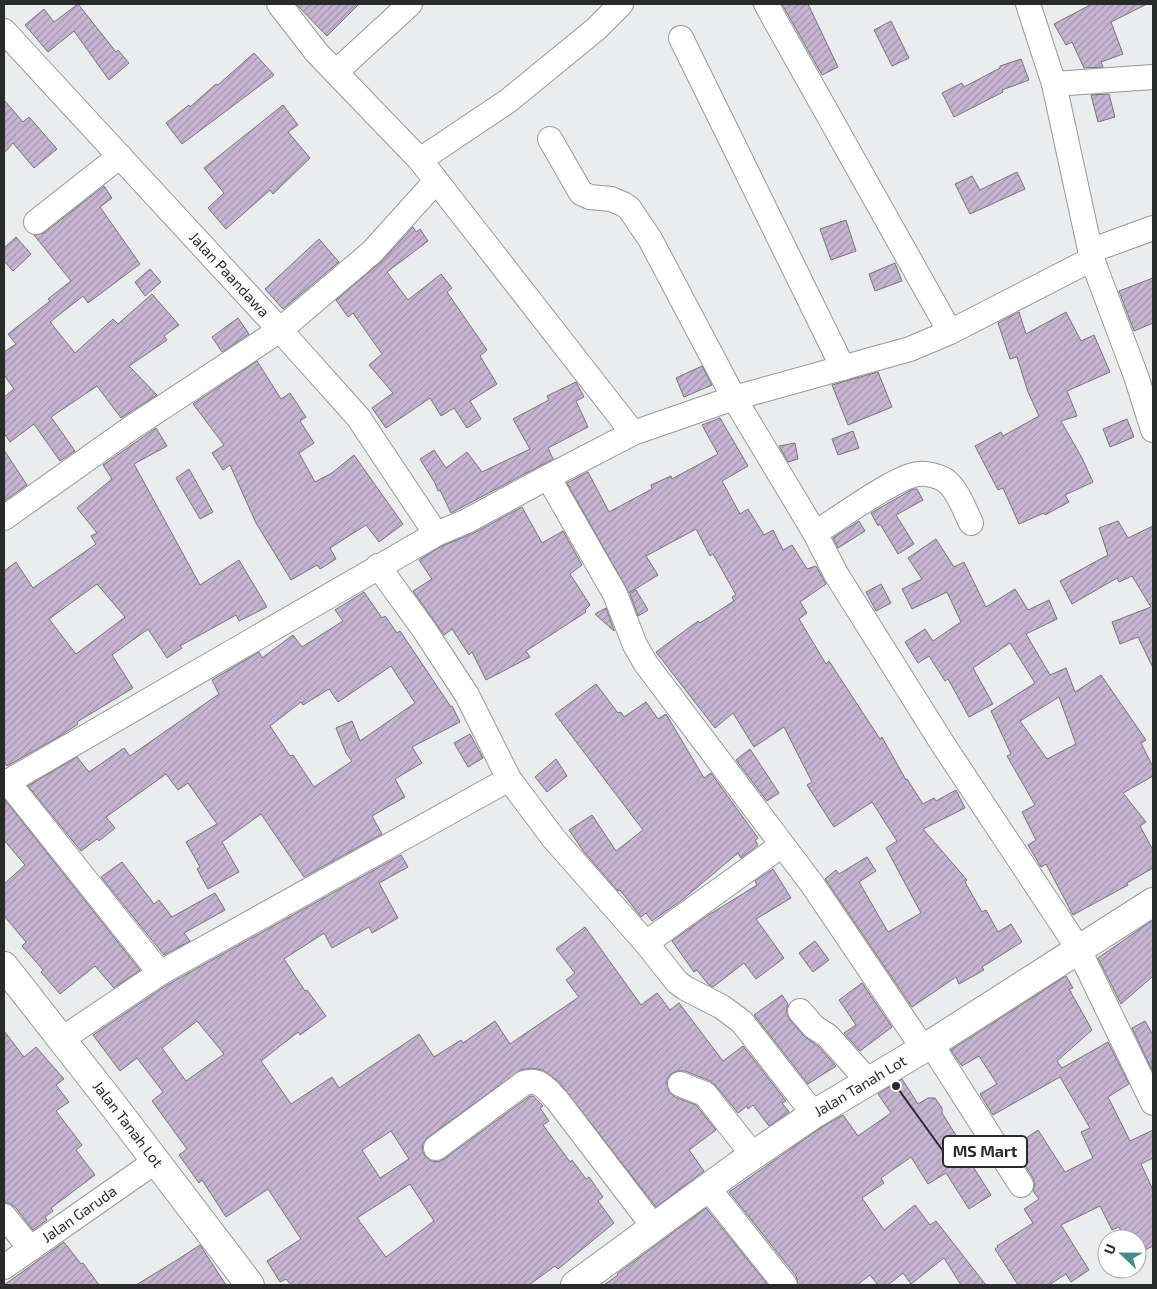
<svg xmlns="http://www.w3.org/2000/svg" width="1157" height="1289" viewBox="0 0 1157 1289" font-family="'Exo 2',sans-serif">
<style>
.building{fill:url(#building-hatch);stroke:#757576;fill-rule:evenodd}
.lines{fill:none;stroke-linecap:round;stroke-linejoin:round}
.minor-casing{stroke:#97989a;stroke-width:26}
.major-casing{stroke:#97989a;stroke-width:30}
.minor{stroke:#fff;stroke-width:24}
.major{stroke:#fff;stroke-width:28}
.labels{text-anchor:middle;stroke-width:4;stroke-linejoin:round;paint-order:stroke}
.street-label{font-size:15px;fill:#292a2a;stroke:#fff}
.leader{fill:none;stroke:#292a2a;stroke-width:2}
.callout-dot{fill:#292a2a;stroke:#fff;stroke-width:2}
.callout{fill:#fff;stroke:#292a2a;stroke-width:2}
.callout-label{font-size:16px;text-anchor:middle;font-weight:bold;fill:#292a2a}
</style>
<defs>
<pattern id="building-hatch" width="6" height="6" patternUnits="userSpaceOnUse" patternTransform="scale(1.25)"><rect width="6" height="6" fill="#c7b4d2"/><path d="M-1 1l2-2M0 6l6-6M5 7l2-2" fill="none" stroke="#a293ab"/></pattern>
</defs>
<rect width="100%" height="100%" fill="#ebecee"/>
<g class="building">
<polygon points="78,4 116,52 118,50 129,63 109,80 74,31 48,52 25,25 44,9 54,22"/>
<polygon points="296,4 359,4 327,36"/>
<polygon points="782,4 808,4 838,67 822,75"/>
<polygon points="1092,4 1147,4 1111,22 1123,54 1101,62 1103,67 1084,68 1072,42 1066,45 1054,24"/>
<polygon points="891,21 909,58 892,66 874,30"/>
<polygon points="254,53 274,75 182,144 166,123 189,105 190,107 216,84 218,85"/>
<polygon points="1021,59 1029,80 1002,90 1003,92 954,117 942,93 962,83 964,87 1000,68 1000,66"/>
<polygon points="1109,94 1115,117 1098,122 1091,95"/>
<polygon points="4,100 23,122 29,117 57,149 34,168 13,143 4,153"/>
<polygon points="283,105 298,125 288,132 310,158 273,194 270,190 226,229 208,208 224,193 204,168"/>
<polygon points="1017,172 1025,189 970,214 955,184 972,176 980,190"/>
<polygon points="104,186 112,198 100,207 140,264 88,303 83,296 50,322 75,353 113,319 118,324 152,294 179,325 164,336 167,340 129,366 157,395 121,418 97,386 51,417 75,451 60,461 34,424 10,442 4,433 4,397 14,389 4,375 4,352 16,344 8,334 50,301 48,299 71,281 34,235 44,233"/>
<polygon points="846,220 856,251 831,260 820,229"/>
<polygon points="413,227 416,232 420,229 428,241 387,272 408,300 441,274 452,288 447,292 487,350 480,356 497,384 470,401 481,419 467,428 454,408 441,416 430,398 386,428 372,408 393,393 369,365 382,354 353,313 348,317 336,300 381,262"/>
<polygon points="16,237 31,254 13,271 4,261 4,248"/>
<polygon points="319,239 339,262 283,309 265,289"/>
<polygon points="895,263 902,281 875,291 869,274"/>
<polygon points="150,269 161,282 145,296 135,282"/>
<polygon points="1153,278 1153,323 1134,331 1119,291"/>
<polygon points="1019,312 1026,334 1066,312 1081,341 1094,335 1110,372 1067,391 1077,416 1061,421 1082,458 1093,482 1065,495 1069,502 1045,515 1044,513 1019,524 1003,488 998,490 975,446 1001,432 1003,436 1039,416 1028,392 1017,357 1010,359 998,323"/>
<polygon points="238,318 249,334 222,352 212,337"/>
<polygon points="257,361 281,399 290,393 306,417 300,421 314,443 299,453 315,482 332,473 354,455 403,524 379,542 366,525 330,548 336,559 320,569 317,565 291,580 256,523 230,465 223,470 212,453 224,445 193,404"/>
<polygon points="702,366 712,385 684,397 676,378"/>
<polygon points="878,372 892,407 848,425 832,385"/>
<polygon points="576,382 584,397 576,401 588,427 548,448 553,459 451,513 440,490 438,491 435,483 420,459 434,450 446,468 467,452 482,472 530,449 513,419 549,400 547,396"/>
<polygon points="720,418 748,466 722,481 740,514 748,509 764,535 773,530 783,550 792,545 807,569 816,566 826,584 800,602 807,613 799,619 826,664 829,661 880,739 882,737 906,780 907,779 923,804 934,798 936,801 956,790 965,808 923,829 967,880 965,882 982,912 986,910 998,932 1011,924 1022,942 982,967 984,970 959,984 956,977 912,1007 825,879 836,870 839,874 867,857 876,871 859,882 888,932 921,913 886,848 897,841 872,802 834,827 807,785 812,782 784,727 754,747 733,713 715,728 656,652 698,621 700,623 734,601 732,597 736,595 713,554 710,556 696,529 646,556 658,575 629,593 567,483 588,472 609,512 652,489 651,485 671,476 672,479 718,454 702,425"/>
<polygon points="1127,419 1134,437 1110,447 1103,429"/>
<path d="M156,428L167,446L134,464L200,585L239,560L267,607L239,621L236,615L180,646L182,648L167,658L148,629L112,655L133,688L77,722L78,724L60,736L7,766L4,761V571L16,562L33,588L96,544L91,536L97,533L77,508L112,479L103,465ZM97,584L125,617L76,654L49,619Z"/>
<polygon points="853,431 859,448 838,455 832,439"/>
<polygon points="795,443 798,459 788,462 779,446"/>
<polygon points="4,450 27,485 4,501"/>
<polygon points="189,469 213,512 200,519 176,478"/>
<polygon points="913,489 917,489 923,500 896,515 914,544 898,554 880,524 878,526 871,513"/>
<polygon points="522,507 542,543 563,531 582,565 570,574 590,605 585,610 586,612 526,651 530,657 486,680 472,652 469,655 452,629 444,635 413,591 432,579 419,560 442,546 474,533"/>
<polygon points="859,521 865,531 838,548 833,538"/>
<polygon points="1118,521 1128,538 1153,526 1153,668 1138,637 1120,644 1112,622 1151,607 1132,576 1119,582 1117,578 1072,604 1060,581 1108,555 1099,528"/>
<path d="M936,539L954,567L964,562L986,607L1015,589L1028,610L1049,600L1057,619L1026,634L1050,675L1066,668L1075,692L1101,675L1146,740L1141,743L1153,767V776L1123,793L1146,822L1140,826L1153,850V868L1127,883L1128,885L1073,915L1046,864L1041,867L1028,845L1036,840L1022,812L1035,805L1007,756L1011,754L991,711L1035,683L1010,643L973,668L993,704L969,717L948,679L945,681L929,656L918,663L905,642L925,629L933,641L961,622L947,592L912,609L902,589L922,579L908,558ZM1059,697L1076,744L1047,759L1020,721Z"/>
<polygon points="881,584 891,603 876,611 866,592"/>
<polygon points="636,590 648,610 638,616 630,594"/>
<path d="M364,592L382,618L385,616L397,633L400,631L451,707L452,706L460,722L412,747L422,763L395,779L405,797L372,816L382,834L304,877L261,814L222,842L239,872L208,889L197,869L200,867L186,842L217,824L188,783L178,790L166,774L106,817L115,828L99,841L97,839L81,851L28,786L77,757L89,772L124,748L130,756L219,694L212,680L259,652L262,658L293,635L302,647L343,621L335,610ZM391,666L415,703L360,741L352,721L336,728L346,753L352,761L314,787L293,755L290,756L270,726L301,702L303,705L329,689L338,702Z"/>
<polygon points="606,608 614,630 614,631 595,614"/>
<polygon points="596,684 618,713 621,712 624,717 646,702 658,719 666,714 704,778 711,773 758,838 755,840 758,845 741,858 738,853 682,900 652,921 646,913 641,917 620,890 618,891 584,852 569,830 592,815 616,851 643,830 555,714"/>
<polygon points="470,734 483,758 468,767 454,743"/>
<polygon points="750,749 779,793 767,801 736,760"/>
<polygon points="556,759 567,776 547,792 535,777"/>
<polygon points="5,800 140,970 114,988 95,966 60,994 41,972 43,970 22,946 26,942 4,916 4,884 25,865 4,840"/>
<path d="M401,855L408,867L379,883L398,918L372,933L369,927L332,948L324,933L284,959L305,991L307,990L326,1016L300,1035L298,1032L261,1061L291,1104L332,1077L339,1088L419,1034L434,1057L461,1040L463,1043L495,1021L510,1044L579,997L566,980L575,973L556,949L585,927L641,1005L657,993L670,1010L679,1003L723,1061L743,1046L786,1101L782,1103L789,1112L769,1126L753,1105L748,1109L747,1106L738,1113L716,1086L710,1081L685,1071H678L672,1073L667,1079V1086L669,1092L675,1097L696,1105L716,1130L689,1150L704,1171L656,1207L559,1082L543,1070L530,1068L521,1070L428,1137L423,1143L422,1150L425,1156L431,1161L438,1162L444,1159L530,1096H533L543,1106L540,1108L549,1121L543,1125L570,1162L572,1160L586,1179L589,1177L603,1197L598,1201L614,1223L558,1269L555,1266L529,1285H291L286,1279L280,1282L267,1261L301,1239L268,1189L226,1217L202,1180L199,1183L179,1155L187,1149L152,1101L163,1092L137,1058L120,1071L93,1035L167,985ZM197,1021L224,1054L186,1081L162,1048ZM391,1131L409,1159L380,1178L362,1150ZM410,1184L434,1221L386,1257L357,1218Z"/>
<polygon points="122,862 154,904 159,900 172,917 215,893 225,910 184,933 190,941 164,955 101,877"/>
<polygon points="773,869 791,898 756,919 784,958 756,979 744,963 713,987 708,984 697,970 694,972 672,941 707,916 757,885 755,881"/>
<polygon points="1153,920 1153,976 1121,1004 1098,958"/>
<polygon points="815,941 829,960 813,972 799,953"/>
<polygon points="1066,976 1073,988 1069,989 1092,1030 1057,1061 1062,1068 1108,1042 1129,1084 1108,1097 1130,1141 1153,1130 1153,1158 1141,1164 1153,1190 1153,1246 1137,1254 1137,1239 1125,1239 1119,1227 1112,1230 1100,1206 1061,1225 1089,1270 1071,1282 1066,1274 1049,1285 1018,1285 995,1249 998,1247 997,1246 1033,1223 1024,1209 1039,1199 1033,1191 1035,1184 1033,1178 1013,1147 1038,1130 1065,1172 1093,1158 1081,1132 1090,1128 1060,1077 993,1115 980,1094 997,1084 979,1056 962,1066 951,1050"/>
<polygon points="862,983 892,1027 860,1051 844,1033 856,1025 839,1000"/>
<polygon points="782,995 788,1004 786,1013 790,1020 804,1036 819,1047 836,1066 808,1084 754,1015"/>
<polygon points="1145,1021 1153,1035 1152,1070 1132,1028"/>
<polygon points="4,1031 24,1057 36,1047 64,1079 56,1085 69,1102 56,1111 82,1145 76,1150 95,1175 51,1208 53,1211 45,1217 47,1220 33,1230 15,1207 9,1203 4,1203"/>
<polygon points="902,1079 918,1104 928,1098 935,1098 942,1108 942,1113 967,1153 965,1154 991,1195 969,1209 946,1173 928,1184 911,1157 881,1178 884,1183 862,1198 884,1230 915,1205 930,1225 936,1221 986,1285 961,1285 944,1258 911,1284 903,1273 888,1285 878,1285 870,1275 857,1285 798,1285 796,1276 729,1192 822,1127 843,1115 858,1136 891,1113 878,1094"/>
<polygon points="706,1208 768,1285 604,1285 618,1275 617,1274"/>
<polygon points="64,1242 81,1264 83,1263 99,1285 4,1285"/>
<polygon points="200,1245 226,1285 136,1285 177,1260"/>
</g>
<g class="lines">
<defs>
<g id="minor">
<polyline points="279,4 317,53 420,160 633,433"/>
<polyline points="766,4 950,332"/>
<polyline points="1028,4 1054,84 1092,259 1136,376 1153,430"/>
<path id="s1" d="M4,31L280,330L358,417L436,534"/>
<polyline points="681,38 843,368"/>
<polyline points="336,72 410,4"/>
<polyline points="1054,84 1153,77"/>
<polyline points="550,139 581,193 590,197 611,199 623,204 629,208 650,239 734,398 815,533 836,574 944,746 1078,948 1153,1103"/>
<polyline points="420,160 508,101 596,29 621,4"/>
<polyline points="36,222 120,156"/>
<polyline points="1090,251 1153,228"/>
<polyline points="548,477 615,594 635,645 646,664 812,884 923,1048"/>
<polyline points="4,518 131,428 280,330 372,252 436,181"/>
<path d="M815,533C837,520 897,475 919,474C927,473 938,476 945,480C958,490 964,509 971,523"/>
<polyline points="378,566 425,631 467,695 509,779 554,839 646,943 677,982 685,988 722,1007 742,1022 814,1114"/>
<polyline points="7,781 160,973"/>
<polyline points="4,784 436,534 467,521 548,477 633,433 734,398 910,349 950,332 1092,259"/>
<polyline points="646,943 782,845"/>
<polyline points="800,1011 814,1027 828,1036 868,1081"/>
<polyline points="62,1039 160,973 509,779"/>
<polyline points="931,1044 1021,1185"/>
<polyline points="680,1084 705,1094 753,1155"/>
<path d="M436,1148L524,1083C540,1078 546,1089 557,1100L654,1227"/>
<polyline points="708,1188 785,1285"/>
<polyline points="4,1216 31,1249"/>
<path id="s2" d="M4,1267L156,1161"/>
</g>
<g id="major">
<path id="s3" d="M4,966L113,1105L250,1285"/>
<path id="s4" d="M575,1285L736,1167L814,1114L931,1044L1153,902"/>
</g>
</defs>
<use href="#minor" class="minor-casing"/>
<use href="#major" class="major-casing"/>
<use href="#minor" class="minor"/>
<use href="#major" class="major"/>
</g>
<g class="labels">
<g class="street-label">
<text dy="5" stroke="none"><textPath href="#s1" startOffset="332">Jalan Paandawa</textPath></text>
<text dy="5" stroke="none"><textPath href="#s4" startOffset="348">Jalan Tanah Lot</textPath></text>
<text dy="5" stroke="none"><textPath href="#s3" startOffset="201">Jalan Tanah Lot</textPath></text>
<text dy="5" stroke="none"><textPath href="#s2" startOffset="92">Jalan Garuda</textPath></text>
</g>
</g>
<path class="leader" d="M896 1086L943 1151"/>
<circle class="callout-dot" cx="896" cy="1086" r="5"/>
<rect class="callout" x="943" y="1136" width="84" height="31" rx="5"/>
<g class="callout-label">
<text x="985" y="1157">MS Mart</text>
</g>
<rect width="1157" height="1289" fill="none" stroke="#292a2a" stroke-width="10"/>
<g transform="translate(1122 1254) rotate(292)"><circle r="24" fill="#ffffff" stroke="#a9aaaa"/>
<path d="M0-4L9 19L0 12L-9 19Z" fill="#438b89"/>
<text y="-8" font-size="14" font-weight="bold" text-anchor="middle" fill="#292a2a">U</text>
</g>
</svg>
